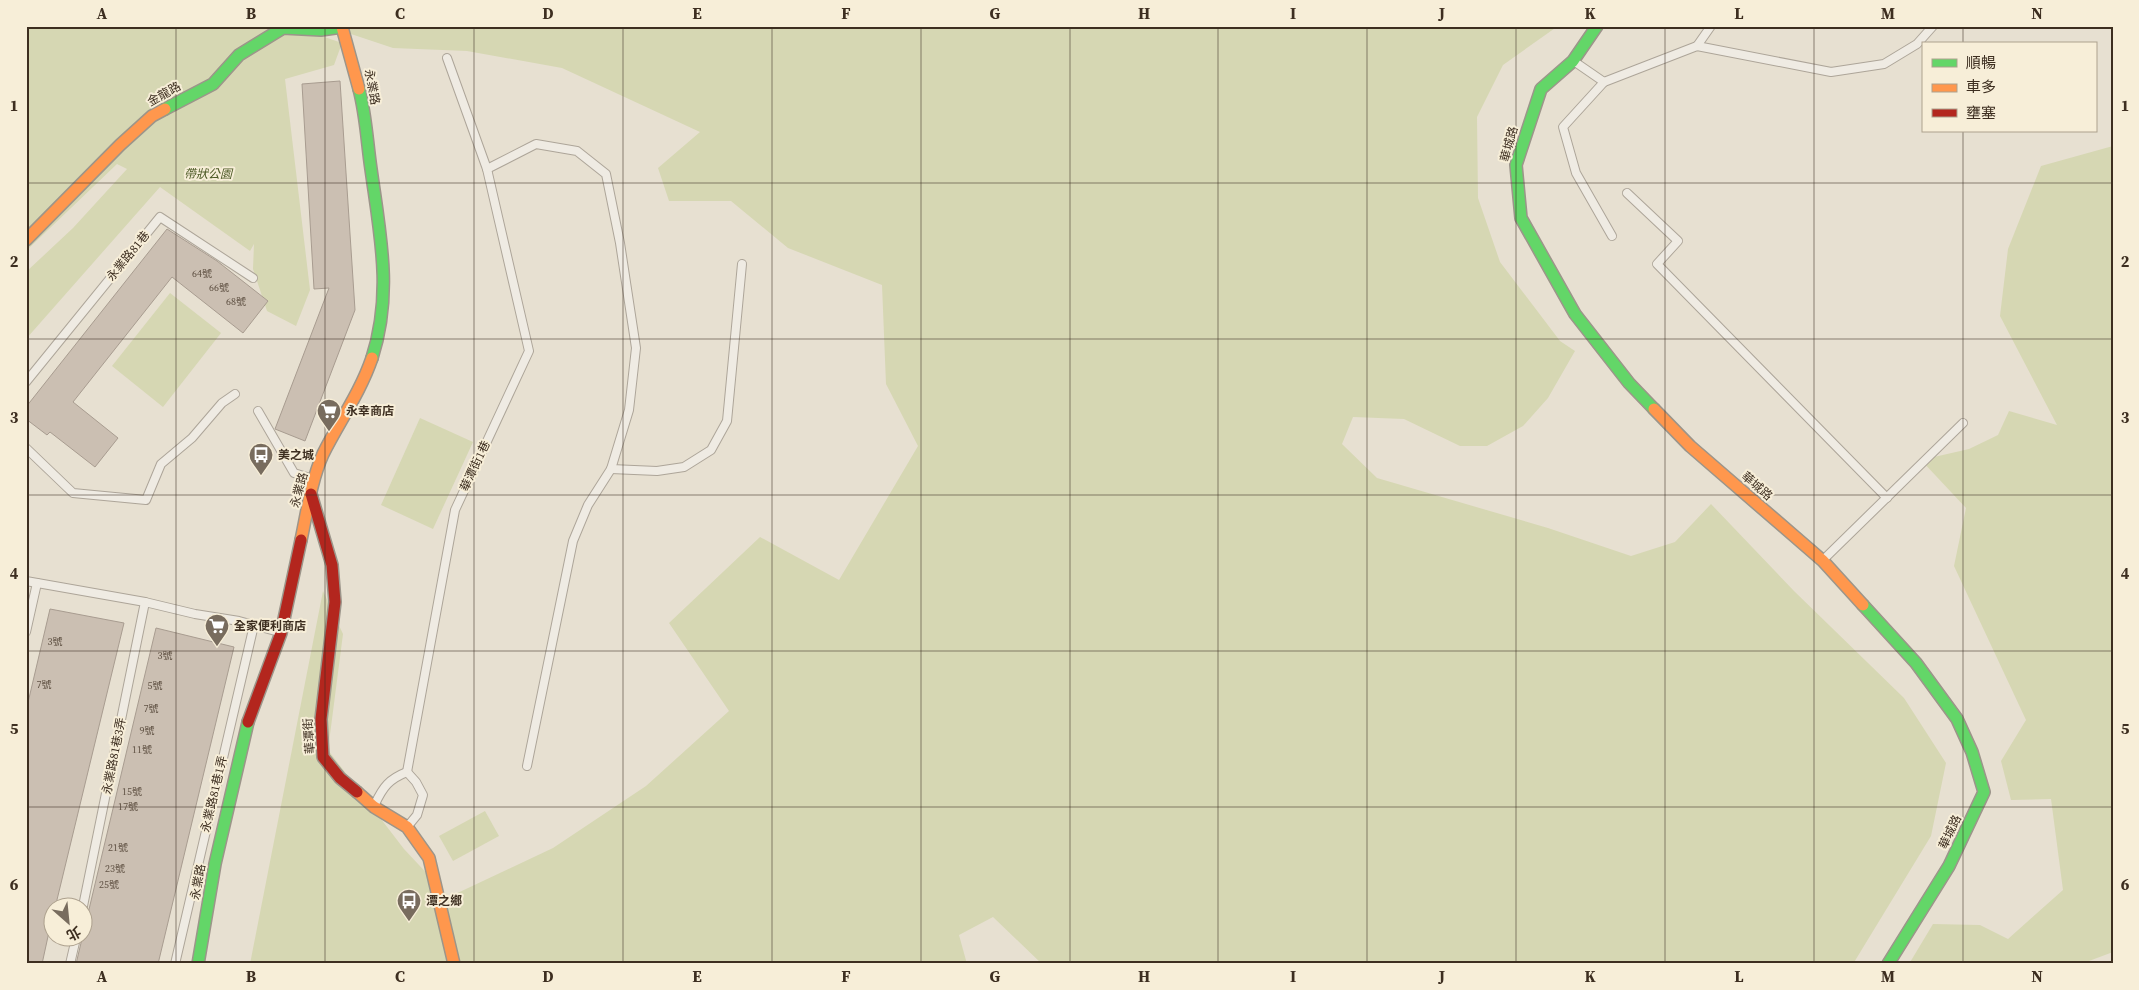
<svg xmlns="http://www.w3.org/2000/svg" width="2139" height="990" viewBox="0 0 2139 990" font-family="'Source Serif 4','Noto Sans TC',serif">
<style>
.green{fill:#d6d7b3}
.building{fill:#cbbfb2;stroke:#a89c90}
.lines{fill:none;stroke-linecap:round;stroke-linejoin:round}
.lane-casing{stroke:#ada599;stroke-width:10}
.fast-casing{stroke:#9c958a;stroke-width:14}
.slow-casing{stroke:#9c958a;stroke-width:14}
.jam-casing{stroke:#9c958a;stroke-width:14}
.lane{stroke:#efebe3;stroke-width:8}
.fast{stroke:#63d668;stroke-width:11}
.slow{stroke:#ff974d;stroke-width:11}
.jam{stroke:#b3261e;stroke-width:11}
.grid{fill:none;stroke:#3d2e20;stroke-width:1;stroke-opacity:0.55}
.labels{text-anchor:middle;stroke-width:4;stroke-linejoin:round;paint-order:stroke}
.number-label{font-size:10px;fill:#605244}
.street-label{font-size:12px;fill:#3d2e20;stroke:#f7eed8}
.park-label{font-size:12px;font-style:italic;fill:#4d5a26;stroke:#f7eed8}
.poi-label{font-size:12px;font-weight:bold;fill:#3d2e20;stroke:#f7eed8;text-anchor:start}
.neatline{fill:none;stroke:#3d2e20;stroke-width:2}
.grid-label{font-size:16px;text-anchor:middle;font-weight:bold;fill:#3d2e20}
</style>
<rect width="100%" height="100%" fill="#e7e0d1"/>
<g class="green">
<polygon points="26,26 292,26 342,43 334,65 285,79 310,290 296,326 267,311 253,269 254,244 250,251 160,187 26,339 26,272 73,228 127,169 117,164 26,251"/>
<polygon points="327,26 1558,26 1503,65 1477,117 1478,198 1500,262 1560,341 1575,351 1548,398 1523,426 1487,446 1460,446 1404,419 1353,417 1342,444 1377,478 1548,528 1631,556 1675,542 1711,504 1794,591 1904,698 1946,763 1931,836 1853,964 1042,964 993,917 959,935 967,964 250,964 323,591 343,634 328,750 404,849 449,897 553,848 646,786 729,711 669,623 760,537 839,580 918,446 886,384 882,285 788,248 731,201 669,201 658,168 700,132 562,68 467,51 393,48"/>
<polygon points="2113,146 2113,952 2081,964 1909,964 1933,924 1980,925 2008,939 2063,890 2051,799 2011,800 2001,761 2026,720 1954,566 1966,508 1921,460 1969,449 1998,435 2009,411 2057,425 2000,316 2008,249 2041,166"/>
<polygon points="170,293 221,333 163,407 112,366"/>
<polygon points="420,418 473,442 433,529 381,505"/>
<polygon points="485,811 499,836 453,861 439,836"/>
</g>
<g class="building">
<polygon points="340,81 355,310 305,441 275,429 329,288 314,289 302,84"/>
<polygon points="167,229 217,261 268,301 243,333 172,277 73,402 118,438 95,467 50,432 47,435 26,419 26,407"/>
<polygon points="50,609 124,623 55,908 52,908 52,918 42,964 26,964 26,711"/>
<polygon points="156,628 234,647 158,964 76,964"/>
</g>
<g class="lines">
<defs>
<g id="lane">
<polyline points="1697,46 1711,26"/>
<polyline points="1575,62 1604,82 1697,46 1831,72 1884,64 1917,44 1933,26"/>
<polyline points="1604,82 1563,127 1576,173 1612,236"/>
<polyline points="487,169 536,144 577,151 606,174 620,243 636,348 629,410 611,469 588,505 573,541 527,766"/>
<polyline points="1627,193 1678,241 1657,264 1887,498"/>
<polyline points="26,382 160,217 253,278"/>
<polyline points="258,411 294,473 313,479"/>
<polyline points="26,448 73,493 146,500 161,464 192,438 222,403 235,394"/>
<polyline points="611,469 657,471 684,467 711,450 727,421 742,264"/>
<polyline points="1824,559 1963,423"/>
<polyline points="26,581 145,602 195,614 239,621 279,632"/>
<polyline points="26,632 37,583"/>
<polyline points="407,772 455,510 529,351 487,169 447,58"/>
<polyline points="407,772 416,782 423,795 417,815 408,826"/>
<path d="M375,804C383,787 389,779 407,772"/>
<polyline points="82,911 145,602"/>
<polyline points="70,964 76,938"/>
<polyline points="175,964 254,625"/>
</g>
<g id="fast">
<polyline points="1597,26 1573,61 1541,89 1516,165 1521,218 1575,314 1629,383 1654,409"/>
<path d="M359,89C366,115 367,142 371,169C380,234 393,293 372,358"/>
<polyline points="165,109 213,84 239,55 283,28 321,30 342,27"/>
<polyline points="1863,605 1916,663 1957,719 1972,752 1984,792 1949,866 1888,964"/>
<polyline points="198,964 215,864 248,722"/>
</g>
<g id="slow">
<polyline points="342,27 359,89"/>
<polyline points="26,240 120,145 152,116 165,109"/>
<polyline points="1654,409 1690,446 1823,561 1863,605"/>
<path d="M301,540C307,512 311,481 323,454C339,422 360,393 372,358"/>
<polyline points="357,792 374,807 407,827 429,858 454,964"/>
</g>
<g id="jam">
<polyline points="311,494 332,565 335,602 321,719 323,757 340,778 357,792"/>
<polyline points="248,722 281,633 301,540"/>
</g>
</defs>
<use href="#lane" class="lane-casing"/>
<use href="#fast" class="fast-casing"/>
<use href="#slow" class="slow-casing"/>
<use href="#jam" class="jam-casing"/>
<use href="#lane" class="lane"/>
<use href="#fast" class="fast"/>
<use href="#slow" class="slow"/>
<use href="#jam" class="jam"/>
</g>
<path class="grid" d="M176,26V964M325,26V964M474,26V964M623,26V964M772,26V964M921,26V964M1070,26V964M1218,26V964M1367,26V964M1516,26V964M1665,26V964M1814,26V964M1963,26V44M1963,131V964M26,183H2113M26,339H2113M26,495H2113M26,651H2113M26,807H2113"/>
<defs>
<symbol id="supermarket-pin" viewBox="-11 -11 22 30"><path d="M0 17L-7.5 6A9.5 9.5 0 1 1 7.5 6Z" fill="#786c5e" stroke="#f7eed8"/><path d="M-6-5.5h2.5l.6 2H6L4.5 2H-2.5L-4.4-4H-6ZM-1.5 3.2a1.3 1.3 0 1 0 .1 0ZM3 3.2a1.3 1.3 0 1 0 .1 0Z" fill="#fff"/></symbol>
<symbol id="bus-pin" viewBox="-11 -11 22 30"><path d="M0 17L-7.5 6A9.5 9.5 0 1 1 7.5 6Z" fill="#786c5e" stroke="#f7eed8"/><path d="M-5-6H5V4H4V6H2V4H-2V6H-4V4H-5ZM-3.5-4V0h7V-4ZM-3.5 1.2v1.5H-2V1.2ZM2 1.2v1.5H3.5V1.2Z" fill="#fff"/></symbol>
</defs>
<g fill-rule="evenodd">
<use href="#supermarket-pin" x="315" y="397" width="28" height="38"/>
<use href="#bus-pin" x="247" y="441" width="28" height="38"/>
<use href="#supermarket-pin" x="203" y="612" width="28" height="38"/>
<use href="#bus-pin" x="395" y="887" width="28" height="38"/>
</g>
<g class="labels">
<g class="number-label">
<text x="202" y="277">64號</text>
<text x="219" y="291">66號</text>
<text x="236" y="305">68號</text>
<text x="55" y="645">3號</text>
<text x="165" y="659">3號</text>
<text x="44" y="688">7號</text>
<text x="155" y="689">5號</text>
<text x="151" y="712">7號</text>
<text x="147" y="734">9號</text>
<text x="142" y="753">11號</text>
<text x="132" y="795">15號</text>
<text x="128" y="810">17號</text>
<text x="118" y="851">21號</text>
<text x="115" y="872">23號</text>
<text x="109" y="888">25號</text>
</g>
<g class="street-label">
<text transform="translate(372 87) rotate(79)" y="4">永業路</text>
<text transform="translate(164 94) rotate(-29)" y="4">金龍路</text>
<text transform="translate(1509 144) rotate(-75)" y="4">華城路</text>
<text transform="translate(128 256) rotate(-51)" y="4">永業路81巷</text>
<text transform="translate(475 466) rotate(-65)" y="4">華潭街1巷</text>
<text transform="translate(1757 486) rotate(41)" y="4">華城路</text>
<text transform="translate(299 490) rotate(-75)" y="4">永業路</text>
<text transform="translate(309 736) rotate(-94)" y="4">華潭街</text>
<text transform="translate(114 756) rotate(-79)" y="4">永業路81巷3弄</text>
<text transform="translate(214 794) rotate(-77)" y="4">永業路81巷1弄</text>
<text transform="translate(1950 832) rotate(-65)" y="4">華城路</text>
<text transform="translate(198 882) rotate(-80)" y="4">永業路</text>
</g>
<g class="park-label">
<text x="208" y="178">帶狀公園</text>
</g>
<g class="poi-label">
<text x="346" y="415">永幸商店</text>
<text x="278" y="459">美之城</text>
<text x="234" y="630">全家便利商店</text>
<text x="426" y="905">潭之鄉</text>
</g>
</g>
<rect width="2139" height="990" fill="none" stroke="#f7eed8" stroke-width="55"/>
<rect x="1922" y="42" width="175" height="90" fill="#f7eed8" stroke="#ada18e"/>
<rect x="1932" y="59" width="25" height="8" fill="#63d668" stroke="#ada18e"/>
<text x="1966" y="68" font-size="15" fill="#3d2e20">順暢</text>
<rect x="1932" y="84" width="25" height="8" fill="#ff974d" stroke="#ada18e"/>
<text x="1966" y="92" font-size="15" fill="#3d2e20">車多</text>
<rect x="1932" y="109" width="25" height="8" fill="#b3261e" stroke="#ada18e"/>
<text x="1966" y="118" font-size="15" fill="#3d2e20">壅塞</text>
<g transform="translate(68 922) rotate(153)"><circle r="24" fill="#f7eed8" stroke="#ada18e"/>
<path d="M0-4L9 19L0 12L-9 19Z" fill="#786c5e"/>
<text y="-8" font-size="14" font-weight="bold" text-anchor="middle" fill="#3d2e20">北</text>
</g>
<rect x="28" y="28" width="2084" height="934" class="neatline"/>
<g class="grid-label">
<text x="102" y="19">A</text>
<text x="251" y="19">B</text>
<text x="400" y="19">C</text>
<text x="548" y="19">D</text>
<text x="697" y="19">E</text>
<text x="846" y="19">F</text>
<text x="995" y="19">G</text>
<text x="1144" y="19">H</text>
<text x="1293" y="19">I</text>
<text x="1442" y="19">J</text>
<text x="1590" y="19">K</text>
<text x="1739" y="19">L</text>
<text x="1888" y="19">M</text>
<text x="2037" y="19">N</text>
<text x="14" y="111">1</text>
<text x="2125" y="111">1</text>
<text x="14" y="267">2</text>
<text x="2125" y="267">2</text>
<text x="14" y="423">3</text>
<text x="2125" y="423">3</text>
<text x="14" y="579">4</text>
<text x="2125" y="579">4</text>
<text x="14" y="734">5</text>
<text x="2125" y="734">5</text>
<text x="14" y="890">6</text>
<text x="2125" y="890">6</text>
<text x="102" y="982">A</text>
<text x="251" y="982">B</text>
<text x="400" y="982">C</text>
<text x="548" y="982">D</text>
<text x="697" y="982">E</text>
<text x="846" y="982">F</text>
<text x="995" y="982">G</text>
<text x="1144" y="982">H</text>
<text x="1293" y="982">I</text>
<text x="1442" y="982">J</text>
<text x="1590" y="982">K</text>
<text x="1739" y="982">L</text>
<text x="1888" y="982">M</text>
<text x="2037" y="982">N</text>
</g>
</svg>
